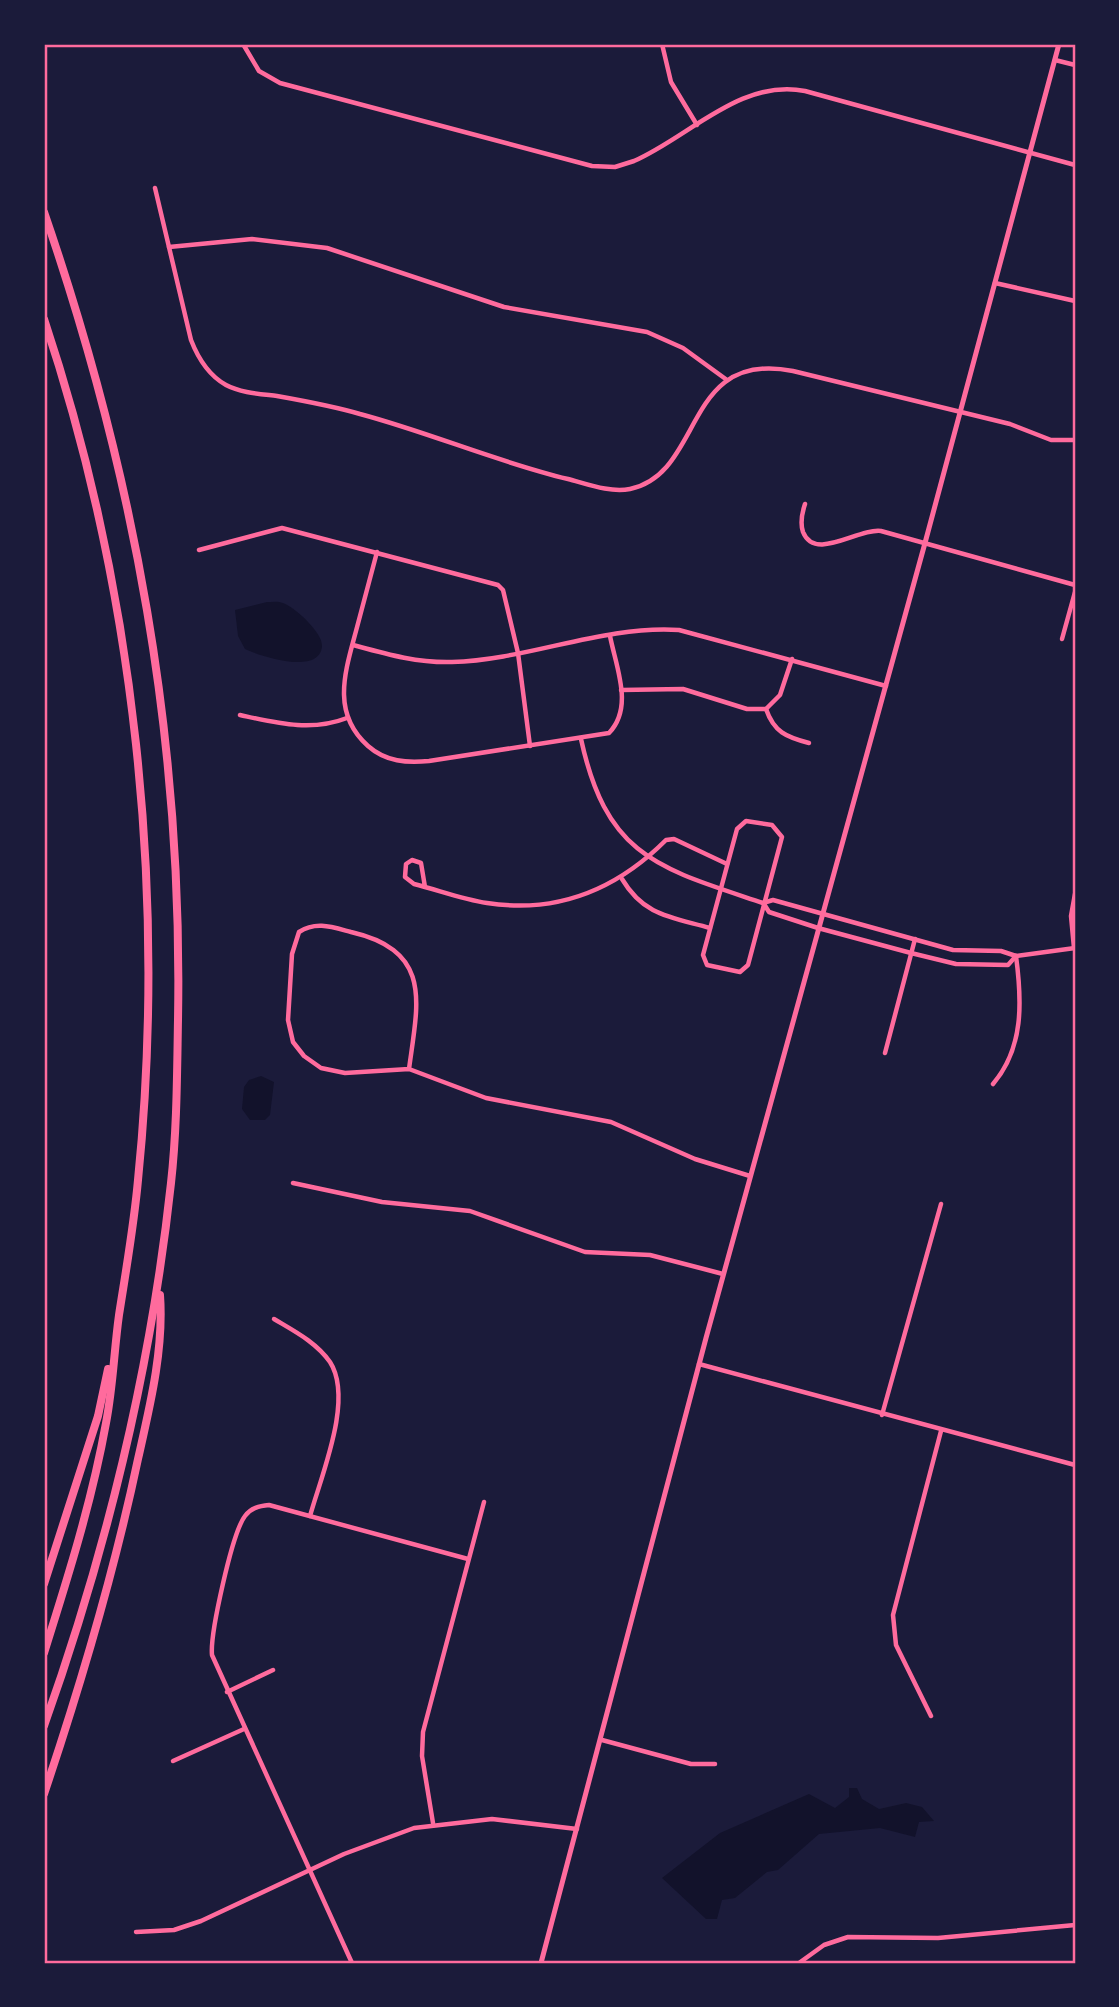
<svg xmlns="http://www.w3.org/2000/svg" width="1119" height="2007" viewBox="0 0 1119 2007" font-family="Montserrat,sans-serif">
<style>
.water{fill:#12122b}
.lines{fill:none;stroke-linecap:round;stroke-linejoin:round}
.minor{stroke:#ff6b9d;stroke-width:4.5}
.tertiary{stroke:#ff6b9d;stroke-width:5}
.motorway{stroke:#ff6b9d;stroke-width:8}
.neatline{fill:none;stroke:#ff6b9d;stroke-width:2.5}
</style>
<rect width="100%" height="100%" fill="#1b1b3a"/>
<g class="water">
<path d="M267,602C272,602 278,601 283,603C295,607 323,633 322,646C320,676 260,656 245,649L238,636L235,610Z"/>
<polygon points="261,1076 274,1082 270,1115 265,1120 250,1120 242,1109 244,1087 249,1080"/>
<polygon points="849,1788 857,1788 862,1799 879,1809 906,1803 922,1807 934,1821 919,1822 915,1837 880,1828 819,1834 778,1870 767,1872 735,1898 722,1900 717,1919 706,1919 662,1878 720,1833 809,1794 835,1808 849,1797"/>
</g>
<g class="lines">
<g class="minor">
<path d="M243,44L259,71L280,83L592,166L615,167L634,161C689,137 741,78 805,91L1075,165"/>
<polyline points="662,44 671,82 697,125"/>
<polyline points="1055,60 1075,65"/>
<path d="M155,188L191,340C198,358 208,375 226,385C241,393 261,394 277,396C305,401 333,406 360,414C431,433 497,462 568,479C587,484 610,493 630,489C705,473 682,349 793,371L1010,424L1051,440H1075"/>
<polyline points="169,247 252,239 327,248 504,307 647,332 683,348 727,380"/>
<polyline points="995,283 1075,301"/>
<path d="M805,504C802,513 800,523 803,532C815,562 858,528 881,531L1075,585"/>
<polyline points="199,550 282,528 498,585 503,590 518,653 530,746"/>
<path d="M377,552C370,578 363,604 356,631C345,672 331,713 368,746C386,762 407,763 429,761L609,733C634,707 616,667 610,636"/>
<polyline points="1062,639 1075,592"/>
<path d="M353,645C386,654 417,663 452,662C528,660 602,625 679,630L886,686"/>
<polyline points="621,690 683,689 747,709 766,709 780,695 792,659"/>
<path d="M766,709C774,732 786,737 809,743"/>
<path d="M240,715C277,723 311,732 347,718"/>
<path d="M581,739C607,858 659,868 763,903L773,900L953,950L1001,951L1016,956L1075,948"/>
<polygon points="746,821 772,825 782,837 748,965 740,972 707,965 703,955 737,829"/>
<path d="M622,879C644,916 671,917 710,928"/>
<path d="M425,887L421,863L412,860L406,864L405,877L414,884C438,890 462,899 487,903C558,914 616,890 666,840L674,839L727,864"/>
<polyline points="764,904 769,912 818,928 911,953 956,964 1008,965 1016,956"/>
<polyline points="1074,948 1071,916 1075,894"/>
<polyline points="885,1053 915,939"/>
<path d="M409,1069C418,1002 433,951 351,932C332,927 316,921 299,932L292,954L288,1020L293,1042L304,1056L321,1068L345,1073L409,1069L486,1098L611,1122L695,1159L750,1176"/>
<path d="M993,1084C1024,1048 1022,1001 1016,956"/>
<polyline points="293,1183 382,1202 470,1211 585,1252 650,1255 723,1274"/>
<path d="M274,1319C294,1331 316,1342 330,1362C354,1399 321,1476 310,1516"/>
<polyline points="699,1364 1075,1465"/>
<polyline points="882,1415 941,1204"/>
<polyline points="227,1692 273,1670"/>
<polyline points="931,1716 896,1645 893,1615 941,1431"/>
<polyline points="602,1740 691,1764 715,1764"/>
<polyline points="173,1761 244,1729"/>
<polyline points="433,1823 422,1756 423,1732 484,1502"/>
<polyline points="136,1932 174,1930 201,1921 344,1854 414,1828 492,1819 577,1829"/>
<path d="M352,1963L212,1655C210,1634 232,1533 245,1516C251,1508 259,1506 269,1505L468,1559"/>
<polyline points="799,1963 824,1945 848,1937 938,1938 1075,1925"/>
</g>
<polyline class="tertiary" points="541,1963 706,1338 925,543 1059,44"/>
<g class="motorway">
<path d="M44,212C135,476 183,741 178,1020C177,1074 177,1129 171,1183C151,1368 106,1552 44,1726"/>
<path d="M44,319C135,592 167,893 138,1180C134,1225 126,1270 119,1315C114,1351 113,1387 106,1423C92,1501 68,1577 44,1653"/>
<polyline points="44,1584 98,1416 108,1369"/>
<path d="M44,1794C81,1684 114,1573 138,1459C150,1406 164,1349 160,1295"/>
</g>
</g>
<rect width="1119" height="2007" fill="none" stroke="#1b1b3a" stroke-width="91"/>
<rect x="46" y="46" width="1028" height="1916" class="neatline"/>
</svg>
